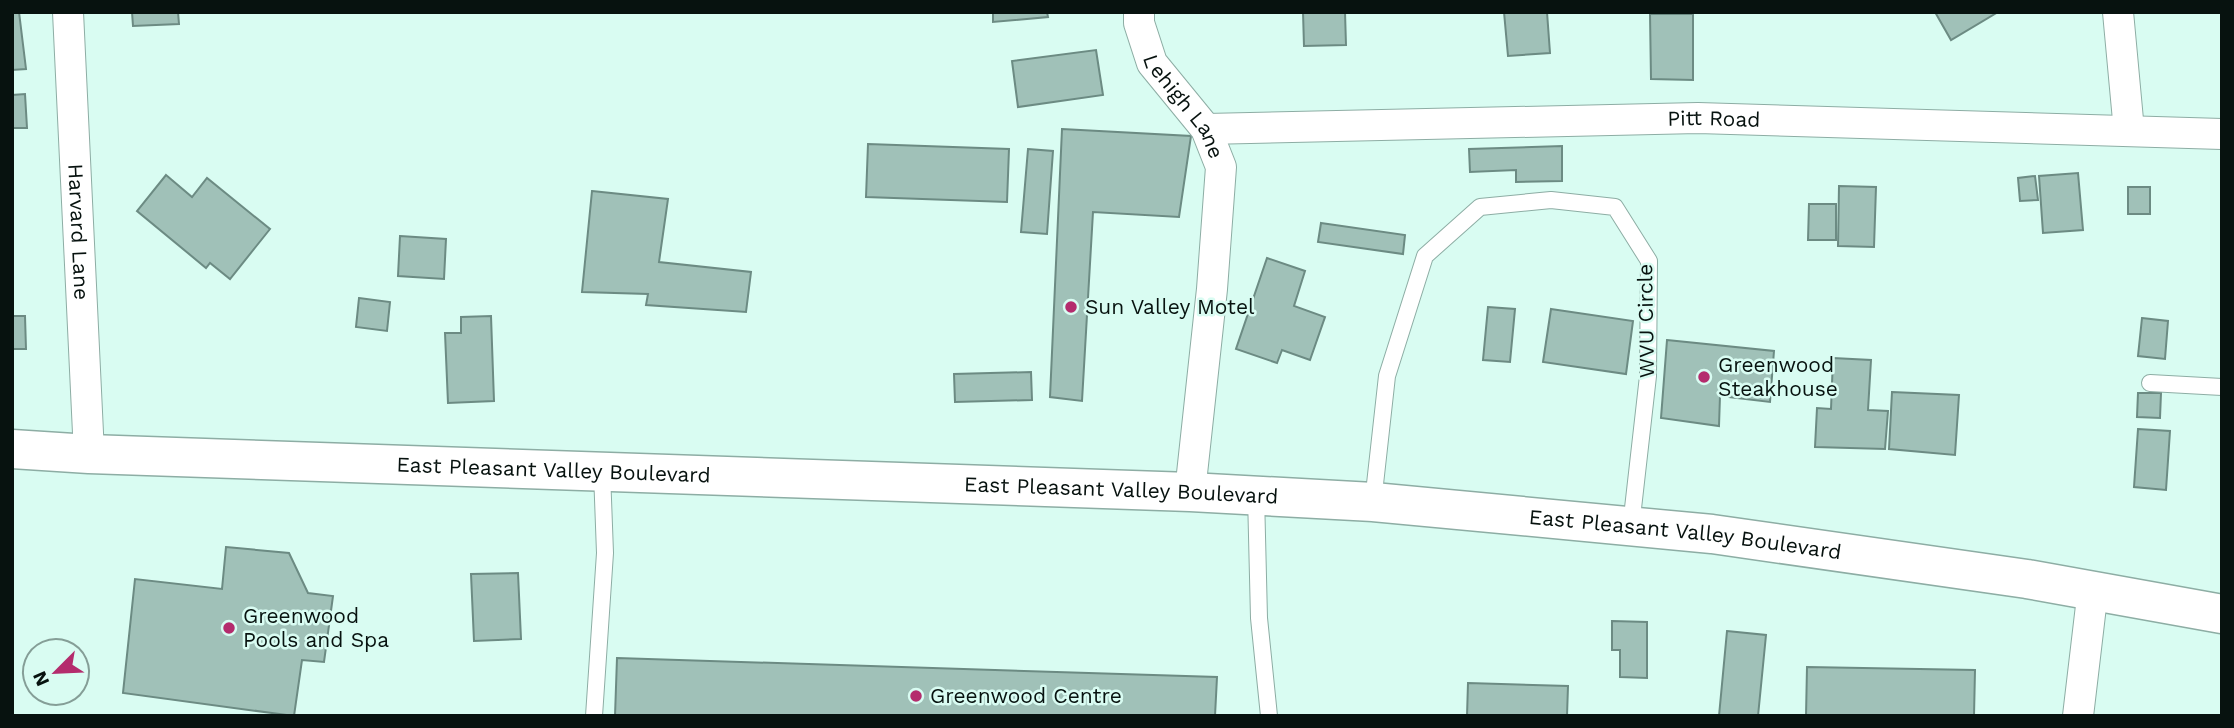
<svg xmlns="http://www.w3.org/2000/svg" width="2234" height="728" viewBox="0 0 2234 728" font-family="'Work Sans',sans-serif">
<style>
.building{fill:#a0c1b8;stroke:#6c8b83;stroke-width:2}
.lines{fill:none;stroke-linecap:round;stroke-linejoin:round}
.service-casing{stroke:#8dada4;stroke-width:18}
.minor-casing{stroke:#8dada4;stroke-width:32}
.primary-casing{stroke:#8dada4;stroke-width:41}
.service{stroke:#fff;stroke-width:16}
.minor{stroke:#fff;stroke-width:30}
.primary{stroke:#fff;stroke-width:38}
.poi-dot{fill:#b42c6d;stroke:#d9fcf2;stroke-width:2.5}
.labels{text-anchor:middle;stroke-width:5;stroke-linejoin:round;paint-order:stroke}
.street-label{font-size:21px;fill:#07120f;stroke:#d9fcf2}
.poi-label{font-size:21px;fill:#07120f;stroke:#d9fcf2;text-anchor:start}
</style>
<rect width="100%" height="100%" fill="#d9fcf2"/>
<g class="building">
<polygon points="12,12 19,12 26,69 12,70"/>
<polygon points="132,12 178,12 179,24 133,26"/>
<polygon points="993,12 1047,12 1048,17 993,22"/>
<polygon points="1303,12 1345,12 1346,45 1304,46"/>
<polygon points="1504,12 1547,12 1550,53 1508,56"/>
<polygon points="1935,12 1998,12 1951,40"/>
<polygon points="1650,14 1693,14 1693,80 1651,79"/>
<polygon points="1096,50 1103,95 1018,107 1012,61"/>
<polygon points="25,94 27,128 12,128 12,95"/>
<polygon points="1062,129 1191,136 1179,217 1093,212 1082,401 1050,397"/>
<polygon points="868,144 1009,149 1007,202 866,197"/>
<polygon points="1562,146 1562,181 1516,182 1516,170 1470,172 1469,149"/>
<polygon points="1028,149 1053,151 1047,234 1021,232"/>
<polygon points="2078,173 2083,230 2043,233 2039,176"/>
<polygon points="166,175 192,197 207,178 270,229 230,279 210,263 206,268 137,211"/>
<polygon points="2035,176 2038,200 2020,201 2018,178"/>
<polygon points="1839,186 1876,187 1874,247 1838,246"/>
<rect x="2128" y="187" width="22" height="27"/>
<polygon points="592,191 668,199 659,262 751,272 746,312 646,305 648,294 582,292"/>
<polygon points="1809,204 1836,204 1836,240 1808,240"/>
<polygon points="1321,223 1405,235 1403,254 1318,242"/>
<polygon points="400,236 446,239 444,279 398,276"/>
<polygon points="1267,258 1305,271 1294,306 1325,317 1310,360 1282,350 1277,363 1236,349"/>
<polygon points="359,298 390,302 387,331 356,327"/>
<polygon points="1488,307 1515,309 1510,362 1483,360"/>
<polygon points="1551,309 1633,321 1626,374 1543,362"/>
<polygon points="12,316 25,316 26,349 12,349"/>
<polygon points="491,316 494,401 448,403 445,333 461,333 461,317"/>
<polygon points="2142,318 2168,321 2165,359 2138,356"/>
<polygon points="1667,340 1774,351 1770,402 1720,396 1719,426 1661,418"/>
<polygon points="1833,358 1871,360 1868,410 1888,411 1885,449 1815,447 1817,408 1831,409"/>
<polygon points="1031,372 1032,400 955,402 954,374"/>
<polygon points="1892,392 1959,395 1955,455 1889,449"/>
<polygon points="2138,393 2161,393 2160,418 2137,417"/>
<polygon points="2138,429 2170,431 2166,490 2134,487"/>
<polygon points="226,547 289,553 308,593 333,596 324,662 302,660 294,716 123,693 135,579 222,589"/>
<polygon points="518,573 521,639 474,641 471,574"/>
<polygon points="1612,621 1647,622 1647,678 1620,677 1620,650 1612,650"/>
<polygon points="1727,631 1766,635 1758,716 1719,716"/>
<polygon points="617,658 1217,677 1215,716 615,716"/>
<polygon points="1807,667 1975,670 1974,716 1806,716"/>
<polygon points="1468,683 1568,686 1567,716 1467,716"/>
</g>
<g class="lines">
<defs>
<g id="service">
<polyline points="2150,383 2222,387"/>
<polyline points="1256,495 1259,618 1269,716"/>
<polyline points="1373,502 1387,376 1425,256 1480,207 1551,200 1615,207 1649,261 1648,376 1631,526"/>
<polyline points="594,716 605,553 602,472"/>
</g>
<g id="minor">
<path id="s1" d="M68,12L89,454"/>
<path id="s2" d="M1139,12V23L1152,63L1206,129L1221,167L1212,289L1190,492"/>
<polyline points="2118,12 2129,131"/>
<path id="s3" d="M1206,129L1698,118L2222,134"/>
<polyline points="2078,716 2093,589"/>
</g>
<g id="primary">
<path id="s4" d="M12,449L89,454L1190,492L1373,502L1712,534L2027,579L2222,614"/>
</g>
</defs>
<use href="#service" class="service-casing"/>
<use href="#minor" class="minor-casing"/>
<use href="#primary" class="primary-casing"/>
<use href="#service" class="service"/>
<use href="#minor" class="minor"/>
<use href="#primary" class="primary"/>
</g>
<g class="poi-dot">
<circle cx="1071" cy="307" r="7"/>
<circle cx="1704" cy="377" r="7"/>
<circle cx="229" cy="628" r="7"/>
<circle cx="916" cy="696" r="7"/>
</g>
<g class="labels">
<g class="street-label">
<text dy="7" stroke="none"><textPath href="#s2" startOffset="107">Lehigh Lane</textPath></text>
<text dy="7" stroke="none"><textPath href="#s3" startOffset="508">Pitt Road</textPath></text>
<text dy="7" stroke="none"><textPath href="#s1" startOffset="220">Harvard Lane</textPath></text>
<text transform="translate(1646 321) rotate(-91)" y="7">WVU Circle</text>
<text dy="7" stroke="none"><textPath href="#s4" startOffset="542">East Pleasant Valley Boulevard</textPath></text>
<text dy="7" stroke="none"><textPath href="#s4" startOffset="1110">East Pleasant Valley Boulevard</textPath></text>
<text dy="7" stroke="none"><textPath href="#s4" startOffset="1676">East Pleasant Valley Boulevard</textPath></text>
</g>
<g class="poi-label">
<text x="1085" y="314">Sun Valley Motel</text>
<text x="1718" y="372">Greenwood<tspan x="1718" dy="24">Steakhouse</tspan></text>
<text x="243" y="623">Greenwood<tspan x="243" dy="24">Pools and Spa</tspan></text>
<text x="930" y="703">Greenwood Centre</text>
</g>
</g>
<rect width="2234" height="728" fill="none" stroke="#07120f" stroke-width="28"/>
<g transform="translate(56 672) rotate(246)"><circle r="33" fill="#d9fcf2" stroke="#859e97" stroke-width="2"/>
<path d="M0-5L12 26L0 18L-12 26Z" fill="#b42c6d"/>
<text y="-10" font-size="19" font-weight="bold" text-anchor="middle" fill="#07120f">N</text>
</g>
</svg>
